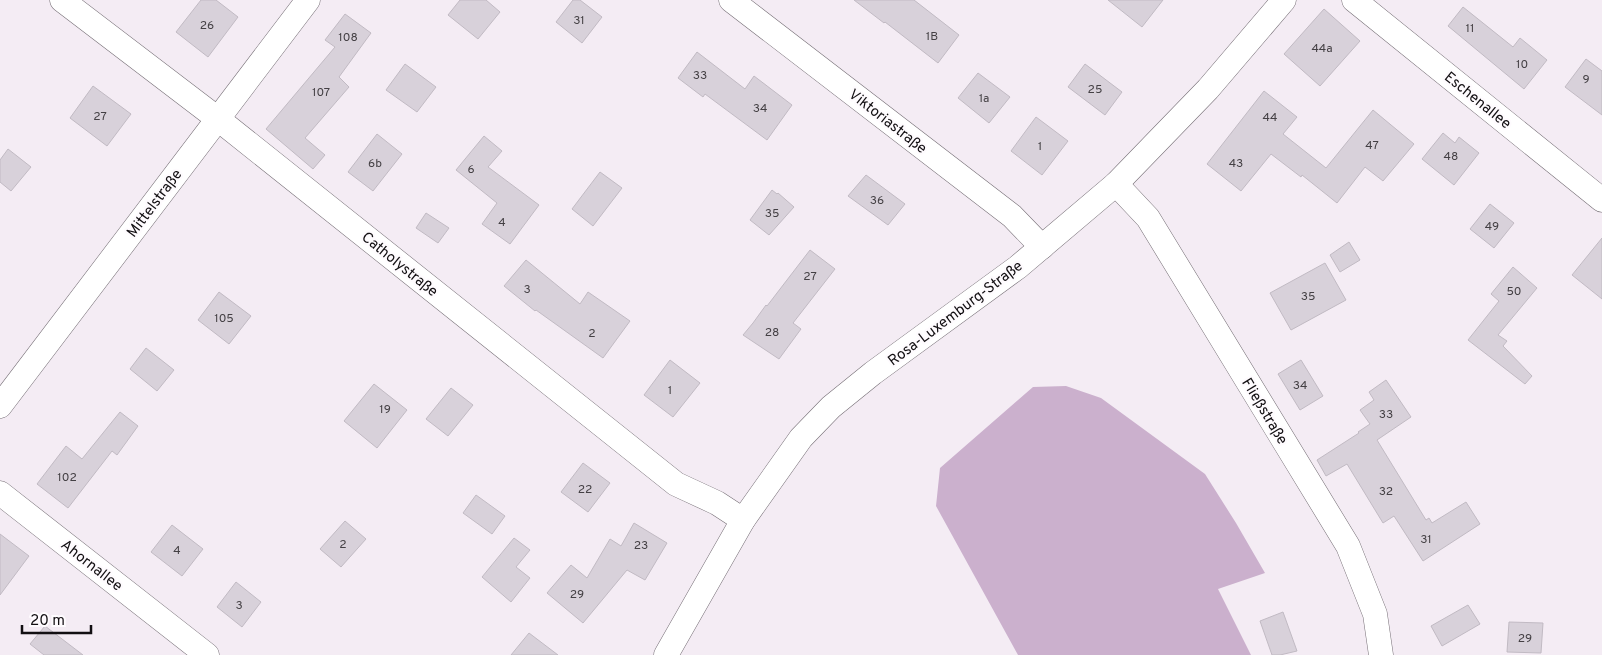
<svg xmlns="http://www.w3.org/2000/svg" width="1602" height="655" viewBox="0 0 1602 655" font-family="Overpass,sans-serif">
<style>
.forest{fill:#cbb0cd}
.building{fill:#d8d1da;stroke:#c1bac3}
.lines{fill:none;stroke-linecap:round;stroke-linejoin:round}
.street-casing{stroke:#756e75;stroke-width:25}
.street{stroke:#fff;stroke-width:24}
.labels{text-anchor:middle;stroke-width:4.5;stroke-linejoin:round;paint-order:stroke}
.number-label{font-size:12px;fill:#444044}
.street-label{font-size:15px;fill:#120f12;stroke:#fefbfe}
</style>
<rect width="100%" height="100%" fill="#f4ecf4"/>
<polygon class="forest" points="1066,386 1101,398 1205,474 1236,523 1265,573 1218,589 1251,655 1018,655 936,506 940,468 1033,387"/>
<g class="building">
<polygon points="201,0 216,0 238,17 208,57 176,32"/>
<polygon points="460,0 486,0 500,12 478,39 448,15"/>
<polygon points="573,0 580,0 602,17 582,43 556,22"/>
<polygon points="854,0 914,0 959,35 938,63 885,22 884,23"/>
<polygon points="1108,0 1163,0 1142,27"/>
<polygon points="1463,7 1513,47 1520,38 1547,60 1524,89 1448,26"/>
<polygon points="1324,9 1360,41 1320,86 1284,54"/>
<polygon points="345,14 371,33 339,77 349,87 305,138 325,155 313,169 266,129 335,47 325,40"/>
<polygon points="697,52 745,89 754,76 792,105 767,140 705,94 703,97 678,78"/>
<polygon points="1586,59 1602,71 1602,115 1565,87"/>
<polygon points="405,64 436,87 417,112 386,90"/>
<polygon points="1085,64 1122,92 1105,115 1068,87"/>
<polygon points="978,73 1010,97 989,123 958,98"/>
<polygon points="93,86 131,114 107,146 70,118"/>
<polygon points="1264,91 1297,117 1283,134 1326,168 1373,110 1414,144 1383,181 1365,167 1337,203 1302,175 1301,177 1271,154 1241,191 1207,164"/>
<polygon points="1036,117 1068,141 1042,175 1011,151"/>
<polygon points="1443,133 1455,143 1459,137 1479,153 1454,185 1422,159"/>
<polygon points="377,134 402,154 373,191 348,172"/>
<polygon points="484,136 502,151 488,167 539,205 510,244 482,224 497,203 456,170"/>
<polygon points="8,149 31,167 11,191 0,182 0,160"/>
<polygon points="600,172 622,188 593,226 572,209"/>
<polygon points="866,175 905,204 888,225 848,196"/>
<polygon points="772,190 777,194 778,193 794,207 769,235 750,220"/>
<polygon points="1490,204 1514,223 1494,248 1470,229"/>
<polygon points="426,213 449,228 438,243 416,228"/>
<polygon points="1602,238 1602,299 1572,275"/>
<polygon points="1349,242 1360,260 1340,272 1330,255"/>
<polygon points="810,250 835,269 793,323 801,329 779,359 743,335 753,323 766,305 767,306"/>
<polygon points="526,260 580,304 588,292 630,321 603,358 536,310 535,311 504,286"/>
<polygon points="1325,263 1346,300 1291,330 1270,293"/>
<polygon points="1513,267 1537,288 1498,335 1507,341 1503,346 1532,376 1525,384 1468,340 1499,301 1491,294"/>
<polygon points="219,292 251,316 229,344 198,320"/>
<polygon points="146,348 174,370 157,391 130,369"/>
<polygon points="670,360 700,383 673,417 644,395"/>
<polygon points="1301,360 1323,396 1300,410 1278,374"/>
<polygon points="1386,380 1411,417 1377,440 1426,520 1429,518 1432,523 1466,502 1480,524 1423,561 1394,516 1383,523 1347,464 1326,476 1317,460 1359,433 1358,432 1370,424 1360,410 1374,400 1369,392"/>
<polygon points="374,384 407,410 377,448 344,421"/>
<polygon points="451,388 473,405 448,436 426,419"/>
<polygon points="120,412 138,426 117,455 112,451 68,508 37,484 66,446 82,459"/>
<polygon points="583,463 610,483 588,512 561,492"/>
<polygon points="476,495 505,516 492,534 463,513"/>
<polygon points="345,521 366,539 341,567 320,549"/>
<polygon points="634,523 667,543 645,580 627,570 583,623 547,593 571,565 587,578 610,539 621,546"/>
<polygon points="172,525 203,549 182,576 151,552"/>
<polygon points="0,534 29,556 0,595"/>
<polygon points="514,538 530,550 516,567 530,578 511,602 482,577"/>
<polygon points="236,582 261,602 242,627 217,607"/>
<polygon points="1468,605 1480,624 1442,646 1431,626"/>
<polygon points="1283,612 1297,651 1280,655 1272,655 1260,621"/>
<polygon points="1509,622 1543,623 1541,653 1507,652"/>
<polygon points="45,626 83,655 44,655 30,644"/>
<polygon points="529,633 558,655 511,655"/>
</g>
<g class="lines">
<defs>
<g id="street">
<polyline points="62,0 218,119 676,484 717,503 743,520"/>
<polyline points="731,0 1012,216 1042,247"/>
<polyline points="1354,0 1602,200"/>
<polyline points="1116,184 1148,218 1348,546 1375,614 1381,655"/>
<polyline points="0,406 308,0"/>
<polyline points="0,493 207,655"/>
<polyline points="666,655 743,520 801,438 831,407 873,373 1018,267 1116,184 1208,89 1284,0"/>
</g>
</defs>
<use href="#street" class="street-casing"/>
<use href="#street" class="street"/>
</g>
<g class="labels">
<g class="number-label">
<text x="579" y="24">31</text>
<text x="207" y="29">26</text>
<text x="1470" y="32">11</text>
<text x="932" y="40">1B</text>
<text x="348" y="41">108</text>
<text x="1322" y="52">44a</text>
<text x="1522" y="68">10</text>
<text x="700" y="79">33</text>
<text x="1586" y="83">9</text>
<text x="1095" y="93">25</text>
<text x="321" y="96">107</text>
<text x="984" y="102">1a</text>
<text x="760" y="112">34</text>
<text x="100" y="120">27</text>
<text x="1270" y="121">44</text>
<text x="1372" y="149">47</text>
<text x="1040" y="150">1</text>
<text x="1451" y="160">48</text>
<text x="375" y="167">6b</text>
<text x="1236" y="167">43</text>
<text x="471" y="173">6</text>
<text x="877" y="204">36</text>
<text x="772" y="217">35</text>
<text x="502" y="226">4</text>
<text x="1492" y="230">49</text>
<text x="810" y="280">27</text>
<text x="527" y="293">3</text>
<text x="1514" y="295">50</text>
<text x="1308" y="300">35</text>
<text x="224" y="322">105</text>
<text x="772" y="336">28</text>
<text x="592" y="337">2</text>
<text x="1300" y="389">34</text>
<text x="670" y="394">1</text>
<text x="385" y="413">19</text>
<text x="1386" y="418">33</text>
<text x="67" y="481">102</text>
<text x="585" y="493">22</text>
<text x="1386" y="495">32</text>
<text x="1426" y="543">31</text>
<text x="343" y="548">2</text>
<text x="641" y="549">23</text>
<text x="177" y="554">4</text>
<text x="577" y="598">29</text>
<text x="239" y="609">3</text>
<text x="1525" y="642">29</text>
</g>
<g class="street-label">
<text transform="translate(1478 100) rotate(39)" y="5">Eschenallee</text>
<text transform="translate(888 121) rotate(38)" y="5">Viktoriastraße</text>
<text transform="translate(154 203) rotate(-53)" y="5">Mittelstraße</text>
<text transform="translate(400 264) rotate(39)" y="5">Catholystraße</text>
<text transform="translate(955 313) rotate(-37)" y="5">Rosa-Luxemburg-Straße</text>
<text transform="translate(1265 411) rotate(59)" y="5">Fließstraße</text>
<text transform="translate(92 565) rotate(38)" y="5">Ahornallee</text>
</g>
</g>
<path d="M22 625v8h69v-8" fill="none" stroke="#120f12" stroke-width="2.5"/>
<text x="30" y="625" font-size="15" fill="#120f12" stroke="#fefbfe" stroke-width="4" paint-order="stroke">20 m</text>
</svg>
